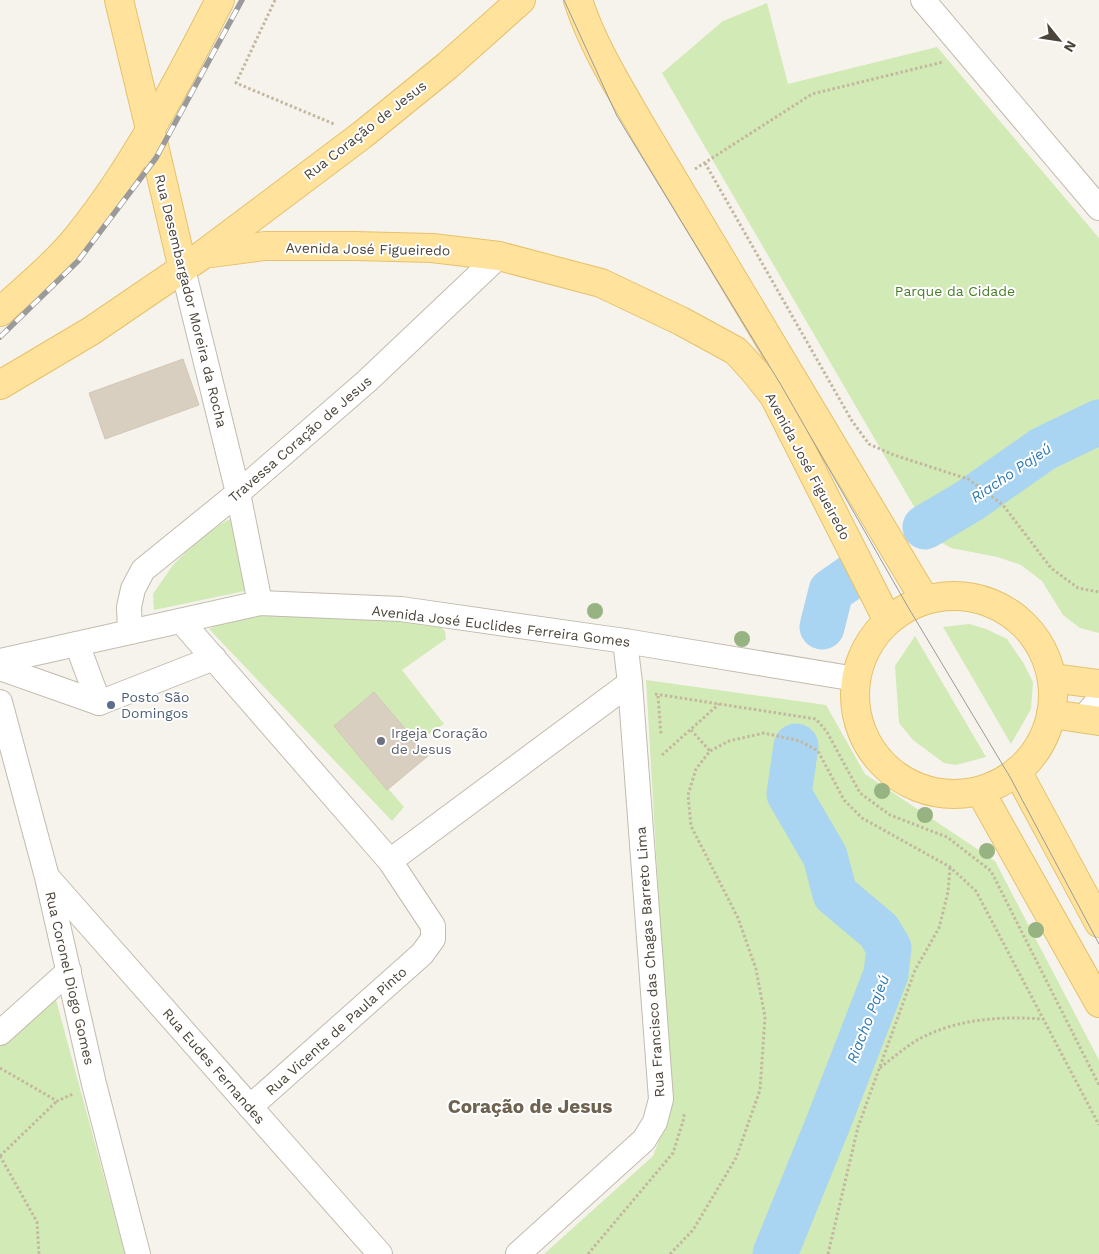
<svg xmlns="http://www.w3.org/2000/svg" width="1099" height="1254" viewBox="0 0 1099 1254" font-family="'Work Sans',sans-serif">
<style>
.green{fill:#d2eab5}
.lines{fill:none;stroke-linecap:round;stroke-linejoin:round}
.river{stroke:#a9d4f2;stroke-width:45}
.building{fill:#d8cfc1;stroke:#d3c7b4}
.minor-casing{stroke:#c2bbae;stroke-width:26}
.major-casing{stroke:#e6c16a;stroke-width:30}
.path{stroke:#c4b79f;stroke-width:3;stroke-dasharray:2.5 2.5;stroke-linecap:butt}
.minor{stroke:#fff;stroke-width:24}
.major{stroke:#ffe39c;stroke-width:28}
.tram{stroke:#9a9a9a;stroke-width:1}
.rail-casing{stroke:#9a9a9a;stroke-width:5.5}
.rail{stroke:#fff;stroke-width:4;stroke-dasharray:11;stroke-linecap:butt}
.tree{fill:#97b381}
.service-dot{fill:#5c6f8a;stroke:#fff;stroke-width:2}
.worship-dot{fill:#6b7280;stroke:#fff;stroke-width:2}
.labels{text-anchor:middle;stroke-width:4;stroke-linejoin:round;paint-order:stroke}
.street-label{font-size:14px;fill:#4b4439;stroke:#fff}
.park-label{font-size:14px;fill:#4a7f2a;stroke:#fff}
.service-label{font-size:14px;fill:#4e5e75;stroke:#fff;text-anchor:start}
.worship-label{font-size:14px;fill:#5b616d;stroke:#fff;text-anchor:start}
.water-label{font-size:15px;font-style:italic;fill:#2e7ab2;stroke:#fff}
.district-label{font-size:19px;font-weight:bold;fill:#6e6250;stroke:#fff}
</style>
<rect width="100%" height="100%" fill="#f6f3ec"/>
<g class="green">
<polygon points="767,3 788,84 937,47 1099,238 1099,633 1080,628 1063,615 1042,581 1021,565 997,557 951,548 940,542 930,534 662,73 723,21"/>
<polygon points="232,518 245,591 154,610 153,594 173,565 195,543 221,524"/>
<polygon points="264,613 339,614 436,623 445,631 446,639 402,670 444,724 415,743 374,692 334,726 404,807 392,821 209,629 231,618"/>
<polygon points="969,624 986,629 1007,639 1024,664 1033,682 1031,709 1011,744 943,627"/>
<polygon points="915,636 986,757 956,765 944,763 913,740 899,723 895,666"/>
<polygon points="646,680 826,705 865,774 995,861 1099,1060 1099,1254 544,1254 653,1156 671,1109"/>
<polygon points="51,989 56,1000 125,1254 0,1254 0,1035"/>
</g>
<g class="lines">
<g class="river">
<polyline points="925,527 969,501 1043,449 1099,422"/>
<polyline points="822,627 831,591 851,577"/>
<polyline points="775,1254 829,1121 886,974 889,948 879,931 835,894 825,856 789,794 796,746"/>
</g>
</g>
<g class="building">
<polygon points="183,359 199,405 105,439 89,393"/>
<polygon points="374,692 428,756 387,790 334,726"/>
</g>
<g class="lines">
<defs>
<g id="minor">
<polyline points="923,0 1099,208"/>
<polyline points="183,269 238,493 260,603"/>
<polyline points="182,622 390,861 433,926 433,939 422,954 250,1107"/>
<polyline points="130,632 129,607 133,589 143,570 238,493 367,381 499,256"/>
<polyline points="77,644 99,703"/>
<polyline points="0,661 260,603 401,609 625,641 856,679"/>
<polyline points="0,668 99,703 214,658"/>
<polyline points="0,702 47,877 94,1084 138,1254"/>
<polyline points="1082,719 1099,700"/>
<polyline points="390,861 630,683"/>
<polyline points="49,879 380,1254"/>
<polyline points="0,1033 69,971"/>
<polyline points="518,1254 644,1140 655,1122 661,1099 630,683 625,641"/>
</g>
<g id="major">
<path d="M119,0C141,90 162,179 183,269"/>
<path d="M578,0C592,44 617,84 640,124L925,600"/>
<polyline points="205,253 362,135 447,66 521,0"/>
<path d="M0,312C25,289 58,262 79,235C136,164 178,81 220,0"/>
<polyline points="0,385 91,331 204,254 265,246 354,246 432,248 499,256 601,283 681,321 736,351 755,372 774,396 888,621"/>
<circle cx="954" cy="695" r="99"/>
<polyline points="1052,678 1099,684"/>
<polyline points="1051,714 1099,721"/>
<polyline points="1017,771 1099,923"/>
<polyline points="980,791 1099,1003"/>
</g>
</defs>
<use href="#minor" class="minor-casing"/>
<use href="#major" class="major-casing"/>
<g class="path">
<polyline points="275,0 236,83 334,124"/>
<polyline points="705,163 852,421 869,444 894,455 968,479 1003,505 1051,568 1078,588 1099,592"/>
<polyline points="695,169 812,94 943,62"/>
<polyline points="655,694 816,719 827,732 860,793 890,815 947,837 991,871 1099,1085"/>
<polyline points="658,696 661,735"/>
<polyline points="691,730 710,751"/>
<polyline points="662,755 719,704"/>
<polyline points="0,1068 57,1101 73,1094"/>
<path d="M880,1068C891,1059 902,1050 914,1042C952,1019 999,1016 1042,1019"/>
<polyline points="0,1156 37,1222 39,1254"/>
<polyline points="0,1156 57,1101"/>
<polyline points="588,1254 673,1153 684,1118 684,1113"/>
<polyline points="670,1254 693,1230 736,1158 760,1090 765,1017 756,969 738,918 691,826 688,795 696,769 710,751 729,741 764,733 800,741 818,751 844,800 862,818 950,867 976,891 1099,1125"/>
<polyline points="828,1254 858,1127 915,970 939,928 948,892 950,867"/>
</g>
<use href="#minor" class="minor"/>
<use href="#major" class="major"/>
<polyline class="tram" points="564,0 617,116 781,385 908,607 1010,777 1099,944"/>
<defs>
<polyline id="rail" points="0,337 78,261 156,158 242,0"/>
</defs>
<use href="#rail" class="rail-casing"/>
<use href="#rail" class="rail"/>
</g>
<g class="tree">
<circle cx="595" cy="611" r="8"/>
<circle cx="742" cy="639" r="8"/>
<circle cx="882" cy="791" r="8"/>
<circle cx="925" cy="815" r="8"/>
<circle cx="987" cy="851" r="8"/>
<circle cx="1036" cy="930" r="8"/>
</g>
<circle class="service-dot" cx="111" cy="705" r="5"/>
<circle class="worship-dot" cx="381" cy="741" r="5"/>
<g class="labels">
<g class="street-label">
<text transform="translate(365 130) rotate(-38)" y="5">Rua Coração de Jesus</text>
<text transform="translate(368 249) rotate(1)" y="5">Avenida José Figueiredo</text>
<text transform="translate(191 301) rotate(76)" y="5">Rua Desembargador Moreira da Rocha</text>
<text transform="translate(300 439) rotate(-41)" y="5">Travessa Coração de Jesus</text>
<text transform="translate(808 466) rotate(62)" y="5">Avenida José Figueiredo</text>
<text transform="translate(501 626) rotate(7)" y="5">Avenida José Euclides Ferreira Gomes</text>
<text transform="translate(650 962) rotate(-94)" y="5">Rua Francisco das Chagas Barreto Lima</text>
<text transform="translate(70 978) rotate(77)" y="5">Rua Coronel Diogo Gomes</text>
<text transform="translate(336 1031) rotate(-42)" y="5">Rua Vicente de Paula Pinto</text>
<text transform="translate(214 1066) rotate(49)" y="5">Rua Eudes Fernandes</text>
</g>
<g class="park-label">
<text x="955" y="296">Parque da Cidade</text>
</g>
<g class="service-label">
<text x="121" y="702">Posto São<tspan x="121" dy="16">Domingos</tspan></text>
</g>
<g class="worship-label">
<text x="391" y="738">Irgeja Coração<tspan x="391" dy="16">de Jesus</tspan></text>
</g>
<g class="water-label">
<text transform="translate(1011 473) rotate(-34)" y="5">Riacho Pajeú</text>
<text transform="translate(868 1019) rotate(-69)" y="5">Riacho Pajeú</text>
</g>
<g class="district-label">
<text x="530" y="1113">Coração de Jesus</text>
</g>
</g>
<g transform="translate(1059 40) rotate(120)" stroke="#ffffff" stroke-width="4" paint-order="stroke">
<path d="M0-4L9 19L0 12L-9 19Z" fill="#4b4439"/>
<text y="-8" font-size="14" font-weight="bold" text-anchor="middle" fill="#4b4439">N</text>
</g>
</svg>
